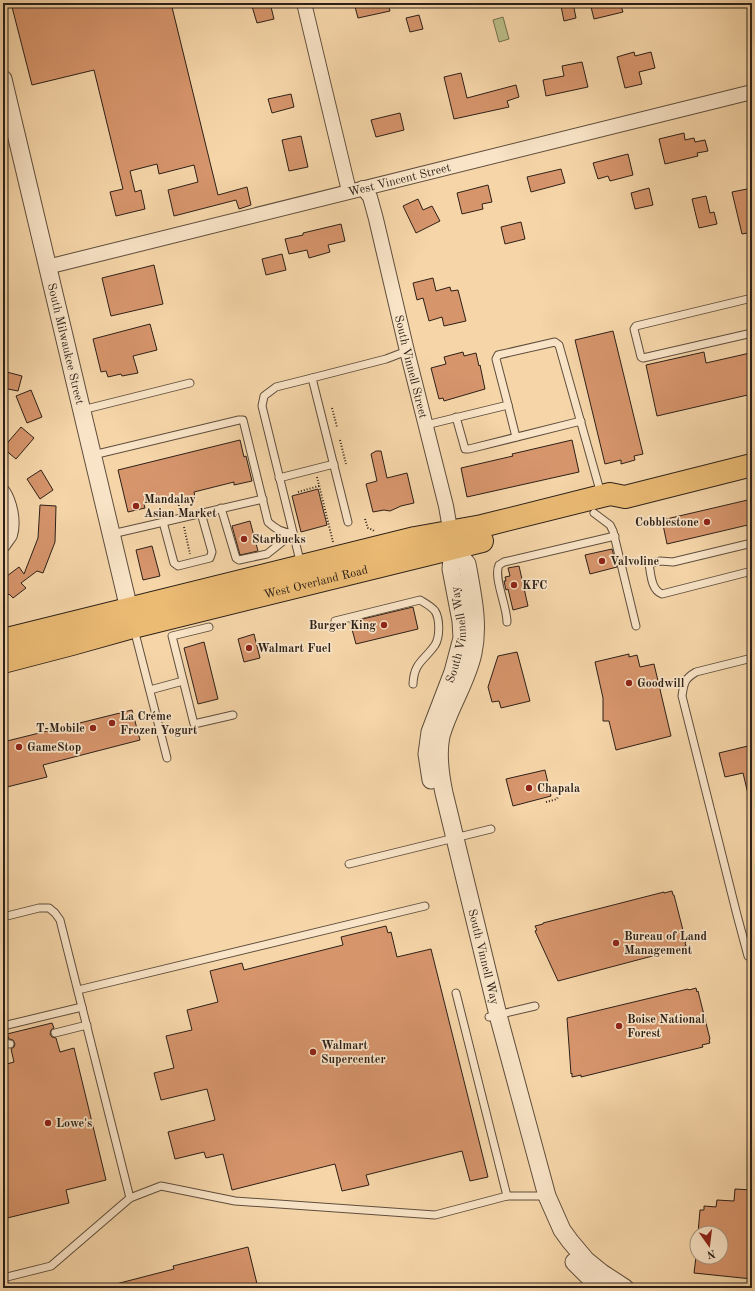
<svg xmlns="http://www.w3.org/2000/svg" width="755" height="1291" viewBox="0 0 755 1291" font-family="'Old Standard TT',serif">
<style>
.green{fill:#bbbe89;stroke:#746f50}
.building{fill:#d7956c;stroke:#2c2018}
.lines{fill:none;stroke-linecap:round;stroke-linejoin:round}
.service-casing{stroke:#5e4e3c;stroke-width:9}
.minor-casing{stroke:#5e4e3c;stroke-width:16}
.tertiary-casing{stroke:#5e4e3c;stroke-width:19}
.primary-casing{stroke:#2c2018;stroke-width:24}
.path{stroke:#2c2018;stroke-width:2;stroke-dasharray:1 2;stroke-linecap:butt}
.service{stroke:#f9e4c7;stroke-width:7}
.minor{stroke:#f9e4c7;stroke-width:14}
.tertiary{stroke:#f9e4c7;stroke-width:17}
.primary{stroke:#ebbb74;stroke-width:22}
.poi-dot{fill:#8f2418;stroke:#f9e4c7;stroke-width:1.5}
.labels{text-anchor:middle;stroke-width:3.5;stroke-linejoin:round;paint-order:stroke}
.street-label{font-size:12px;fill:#2c2018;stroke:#f9e4c7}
.poi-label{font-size:12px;font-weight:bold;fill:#2c2018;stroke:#f9e4c7;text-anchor:start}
</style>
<rect width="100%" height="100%" fill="#f6d6a9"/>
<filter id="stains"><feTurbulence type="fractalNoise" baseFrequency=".005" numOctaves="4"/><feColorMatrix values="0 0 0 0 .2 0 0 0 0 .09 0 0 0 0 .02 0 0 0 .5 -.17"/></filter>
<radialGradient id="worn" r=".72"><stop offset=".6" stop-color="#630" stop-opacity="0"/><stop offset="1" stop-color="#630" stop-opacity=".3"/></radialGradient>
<polygon class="green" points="503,17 509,39 499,42 493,20"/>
<g class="building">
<polygon points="11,3 171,3 218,195 247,187 251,205 239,209 236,200 174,216 168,190 198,182 194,165 159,174 157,164 130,171 135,192 141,190 145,209 116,216 110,192 123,189 94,70 32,85"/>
<polygon points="251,3 270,3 274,19 257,23"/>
<polygon points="354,3 388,3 390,11 358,18"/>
<polygon points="573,3 576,18 564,21 561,6"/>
<polygon points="590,3 620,3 623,12 594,19"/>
<polygon points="419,15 423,29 410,32 406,18"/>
<polygon points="634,52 635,56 651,52 655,68 639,72 642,84 625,88 617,57"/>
<polygon points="582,62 588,87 546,96 543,80 564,76 562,66"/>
<polygon points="461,73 467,98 516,85 519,97 507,101 509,107 454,119 444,77"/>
<polygon points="291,94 294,107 272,113 268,99"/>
<polygon points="400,113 404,130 376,137 371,120"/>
<polygon points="684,133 685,140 694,138 695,142 705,140 708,151 697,153 698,156 665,164 659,139"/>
<polygon points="301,136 308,167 289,171 282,140"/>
<polygon points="628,154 633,175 610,181 608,176 598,179 593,163"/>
<polygon points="561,169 565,183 531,192 527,177"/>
<polygon points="488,185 492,202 482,204 483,209 462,214 457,193"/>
<polygon points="649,188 653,205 635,209 631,193"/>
<polygon points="752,188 752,232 742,234 732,192"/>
<polygon points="706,196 710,213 714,212 717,224 699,228 692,199"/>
<polygon points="418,199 423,210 432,206 440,221 416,233 403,206"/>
<polygon points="521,222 525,239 505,244 501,227"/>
<polygon points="341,224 345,241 328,245 330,252 309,258 307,250 289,254 285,239 303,235 303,233"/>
<polygon points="282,254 286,270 266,275 262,259"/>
<polygon points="154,265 163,304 111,316 102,278"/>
<polygon points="433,278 436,291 450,287 451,291 458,290 466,321 444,326 442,317 429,321 423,298 417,300 413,283"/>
<polygon points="150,324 157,350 133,356 138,373 122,376 121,374 108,377 106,371 101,372 93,339"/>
<polygon points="613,331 643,454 634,456 635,460 621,464 621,460 605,464 575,340"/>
<polygon points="463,352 464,356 476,353 479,366 480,365 485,389 444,401 443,398 439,399 431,368 446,364 444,357"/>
<polygon points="704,352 706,363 750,353 752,361 752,394 657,416 646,365"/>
<polygon points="3,371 22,376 18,391 3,388"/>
<polygon points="31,390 42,417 27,423 16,396"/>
<polygon points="21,427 34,438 16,459 3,448"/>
<polygon points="240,440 244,457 246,456 252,481 234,485 234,482 194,492 195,497 165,504 164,499 144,504 145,508 128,512 118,470"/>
<polygon points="572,440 579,472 467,497 461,468 513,456 512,454"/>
<polygon points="376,451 381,451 387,478 407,473 414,503 401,506 390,511 384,510 373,512 366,484 377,481 371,454"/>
<polygon points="41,470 53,490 40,499 27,479"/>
<polygon points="318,489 327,525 301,532 292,496"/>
<polygon points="752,499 752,524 667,544 662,520"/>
<polygon points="40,505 56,506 55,542 43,573 37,571 21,583 26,588 13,598 9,594 3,599 3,579 19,567 24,574 38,538"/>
<polygon points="250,521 258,551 240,555 232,526"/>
<polygon points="152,546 160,576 143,580 136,550"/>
<polygon points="612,549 617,567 590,574 585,555"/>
<polygon points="519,566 528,606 513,610 508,589 506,590 504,581 506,581 505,577 510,576 508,568"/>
<polygon points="413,607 418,629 356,644 350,622"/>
<polygon points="254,634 260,658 244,662 238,639"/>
<polygon points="204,642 218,699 198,704 184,648"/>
<polygon points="517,652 530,701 501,708 499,701 492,702 488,687 498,656"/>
<polygon points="629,654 629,657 637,655 640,667 654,664 671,736 616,750 609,721 603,721 603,698 595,662"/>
<polygon points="132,710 140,740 43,765 47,777 7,787 3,773 3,742"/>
<polygon points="752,745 752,797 749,798 743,773 725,777 719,753"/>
<polygon points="545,770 551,796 513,806 506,779"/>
<polygon points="672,891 673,895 674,895 686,942 685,943 686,946 679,948 679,949 558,981 535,931 537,930 535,926 543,924 543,923 664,892 664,893"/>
<polygon points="386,926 388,933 391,932 397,957 431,949 488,1177 470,1181 462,1151 366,1175 369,1185 342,1191 335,1164 232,1190 223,1154 206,1158 204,1152 175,1159 168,1132 215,1120 207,1089 161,1100 154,1073 174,1068 166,1036 192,1030 187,1010 218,1002 210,971 242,963 244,970 343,945 341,937"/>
<polygon points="696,988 697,992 698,991 710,1039 709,1040 710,1043 702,1045 703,1047 581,1077 581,1075 572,1077 572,1073 571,1074 567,1018 688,989 689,990"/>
<polygon points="52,1023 54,1028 51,1030 50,1034 52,1037 56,1038 60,1052 74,1048 106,1180 66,1190 69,1203 3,1219 3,1065 14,1062 11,1049 14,1047 15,1044 13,1040 9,1039 7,1034"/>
<polygon points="735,1189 752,1190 752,1279 694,1273 696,1257 721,1257 721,1233 698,1233 700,1210 704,1210 704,1206 716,1207 717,1200 734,1201"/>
<polygon points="248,1247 258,1288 227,1288 226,1284 211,1288 113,1288 112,1285 174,1269 173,1266"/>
</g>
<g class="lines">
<defs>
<g id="service">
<polyline points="752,298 636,326 634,329 641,357 643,358 752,333"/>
<polyline points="508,405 516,437"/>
<polyline points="82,410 190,383"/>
<polyline points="456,417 465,449 469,449 581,421"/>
<polyline points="426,425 508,405 496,359 498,355 555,342 559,345 601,494"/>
<path d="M93,455L239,420H243L268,522C276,529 282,533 293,533"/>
<polyline points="279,478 334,464"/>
<polyline points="221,508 236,558 239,560 267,554 282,542 285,533"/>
<polyline points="594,513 610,525 613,531 636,626"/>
<polyline points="163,522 174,563 178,566 210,558 212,552 201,513"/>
<polyline points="348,522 312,378 386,359 407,351"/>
<polyline points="112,534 263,499"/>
<path d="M752,543L673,562L660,561L649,564C651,574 651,590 662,594L752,571"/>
<polyline points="301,565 262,406 264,396 276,387 312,378"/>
<path d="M335,621L420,600C425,603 431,606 435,611C440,619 440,637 435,645C424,661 414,662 413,684"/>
<path d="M507,622C507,606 493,577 499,565L504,562L615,536"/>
<polyline points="209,627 172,636 194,724 233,715"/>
<polyline points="134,629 167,758"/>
<polyline points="150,690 183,681"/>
<polyline points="349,864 491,829"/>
<polyline points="3,917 39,908 49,908 55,913 60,920 130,1198"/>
<path d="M748,956L737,915L682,696C684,683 684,679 696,672L752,658"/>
<polyline points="78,990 425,906"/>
<polyline points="456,993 507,1196"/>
<polyline points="489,1017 535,1006"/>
<polyline points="3,1026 82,1007"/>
<polyline points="55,1033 87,1025"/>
<polyline points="3,1043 10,1044"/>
<polyline points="3,1278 51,1266 130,1198 161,1186 235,1201 435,1215 507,1196 546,1196"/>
</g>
<g id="minor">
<polyline points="304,3 349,191"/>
<path id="s1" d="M363,188L370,197L376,219L407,351L446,506L452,540"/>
<path id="s2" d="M47,267L752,92"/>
<path d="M3,492C10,503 14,522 10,535C8,538 5,542 3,545"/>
</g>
<g id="tertiary">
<path id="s3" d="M3,79L129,609"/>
<path id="s4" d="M453,547L467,564L468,569C473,597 479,625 473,653C467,682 449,707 441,736C437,755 440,774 444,793L498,1015L547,1196L562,1230L570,1241L586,1260L602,1273L625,1288"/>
<path id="s5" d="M431,780L427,754L430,732L453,672L462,638L461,621L451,569L453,547"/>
<polyline points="574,1262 591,1279 602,1288"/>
</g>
<g id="primary">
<polyline points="3,640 415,538 482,526 610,494 625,497 752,465"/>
<path id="s6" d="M3,662L72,644L133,627L482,541"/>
</g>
</defs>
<use href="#service" class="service-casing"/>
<use href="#minor" class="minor-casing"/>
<use href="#tertiary" class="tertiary-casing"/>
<use href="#primary" class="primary-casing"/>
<g class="path">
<polyline points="332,408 337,427"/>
<polyline points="340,440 346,464"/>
<polyline points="317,477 333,542"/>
<polyline points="298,492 319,486"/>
<polyline points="178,502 180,510"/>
<polyline points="365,519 368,528 373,530 374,531"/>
<polyline points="184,527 190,554"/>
<polyline points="546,802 557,799 559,794"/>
</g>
<use href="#service" class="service"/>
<use href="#minor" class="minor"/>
<use href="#tertiary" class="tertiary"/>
<use href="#primary" class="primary"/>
</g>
<g class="poi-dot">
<circle cx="136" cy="506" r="4"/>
<circle cx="707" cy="522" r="4"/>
<circle cx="244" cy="539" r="4"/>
<circle cx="602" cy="561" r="4"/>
<circle cx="514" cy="585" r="4"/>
<circle cx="384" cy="625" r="4"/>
<circle cx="249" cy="648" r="4"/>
<circle cx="629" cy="683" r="4"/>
<circle cx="112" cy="723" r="4"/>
<circle cx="93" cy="728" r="4"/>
<circle cx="19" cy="747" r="4"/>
<circle cx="529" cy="788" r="4"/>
<circle cx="616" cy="943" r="4"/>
<circle cx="619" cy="1026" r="4"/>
<circle cx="313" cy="1052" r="4"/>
<circle cx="48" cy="1123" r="4"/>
</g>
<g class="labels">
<g class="street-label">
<text dy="4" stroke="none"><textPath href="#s2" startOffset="363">West Vincent Street</textPath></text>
<text dy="4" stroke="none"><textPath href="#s3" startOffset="272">South Milwaukee Street</textPath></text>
<text dy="4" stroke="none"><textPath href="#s1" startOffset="186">South Vinnell Street</textPath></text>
<text dy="4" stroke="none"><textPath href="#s6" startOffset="323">West Overland Road</textPath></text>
<text dy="4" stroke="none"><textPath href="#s5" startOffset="151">South Vinnell Way</textPath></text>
<text dy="4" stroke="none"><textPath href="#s4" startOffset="427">South Vinnell Way</textPath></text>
</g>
<g class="poi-label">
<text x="144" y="503">Mandalay<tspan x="144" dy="14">Asian Market</tspan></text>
<text x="699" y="526" text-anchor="end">Cobblestone</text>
<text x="252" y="543">Starbucks</text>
<text x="610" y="565">Valvoline</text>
<text x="522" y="589">KFC</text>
<text x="376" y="629" text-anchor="end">Burger King</text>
<text x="257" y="652">Walmart Fuel</text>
<text x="637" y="687">Goodwill</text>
<text x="120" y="720">La Créme<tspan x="120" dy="14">Frozen Yogurt</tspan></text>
<text x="85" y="732" text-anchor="end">T-Mobile</text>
<text x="27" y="751">GameStop</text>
<text x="537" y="792">Chapala</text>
<text x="624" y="940">Bureau of Land<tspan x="624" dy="14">Management</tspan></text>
<text x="627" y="1023">Boise National<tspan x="627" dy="14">Forest</tspan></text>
<text x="321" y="1049">Walmart<tspan x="321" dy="14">Supercenter</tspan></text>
<text x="56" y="1127">Lowe's</text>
</g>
</g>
<rect width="755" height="1291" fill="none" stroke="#f6d6a9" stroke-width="16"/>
<rect x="4" y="4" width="747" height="1283" fill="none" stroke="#2c2018" stroke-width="2"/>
<rect x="8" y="8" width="739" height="1275" fill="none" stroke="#2c2018"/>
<g transform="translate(709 1245) rotate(166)"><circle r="19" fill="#f9e4c7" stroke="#a79681"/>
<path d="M0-3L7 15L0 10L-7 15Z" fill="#8f2418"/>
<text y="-6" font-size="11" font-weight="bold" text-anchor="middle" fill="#2c2018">N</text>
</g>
<rect width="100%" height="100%" filter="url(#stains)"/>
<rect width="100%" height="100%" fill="url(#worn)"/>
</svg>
